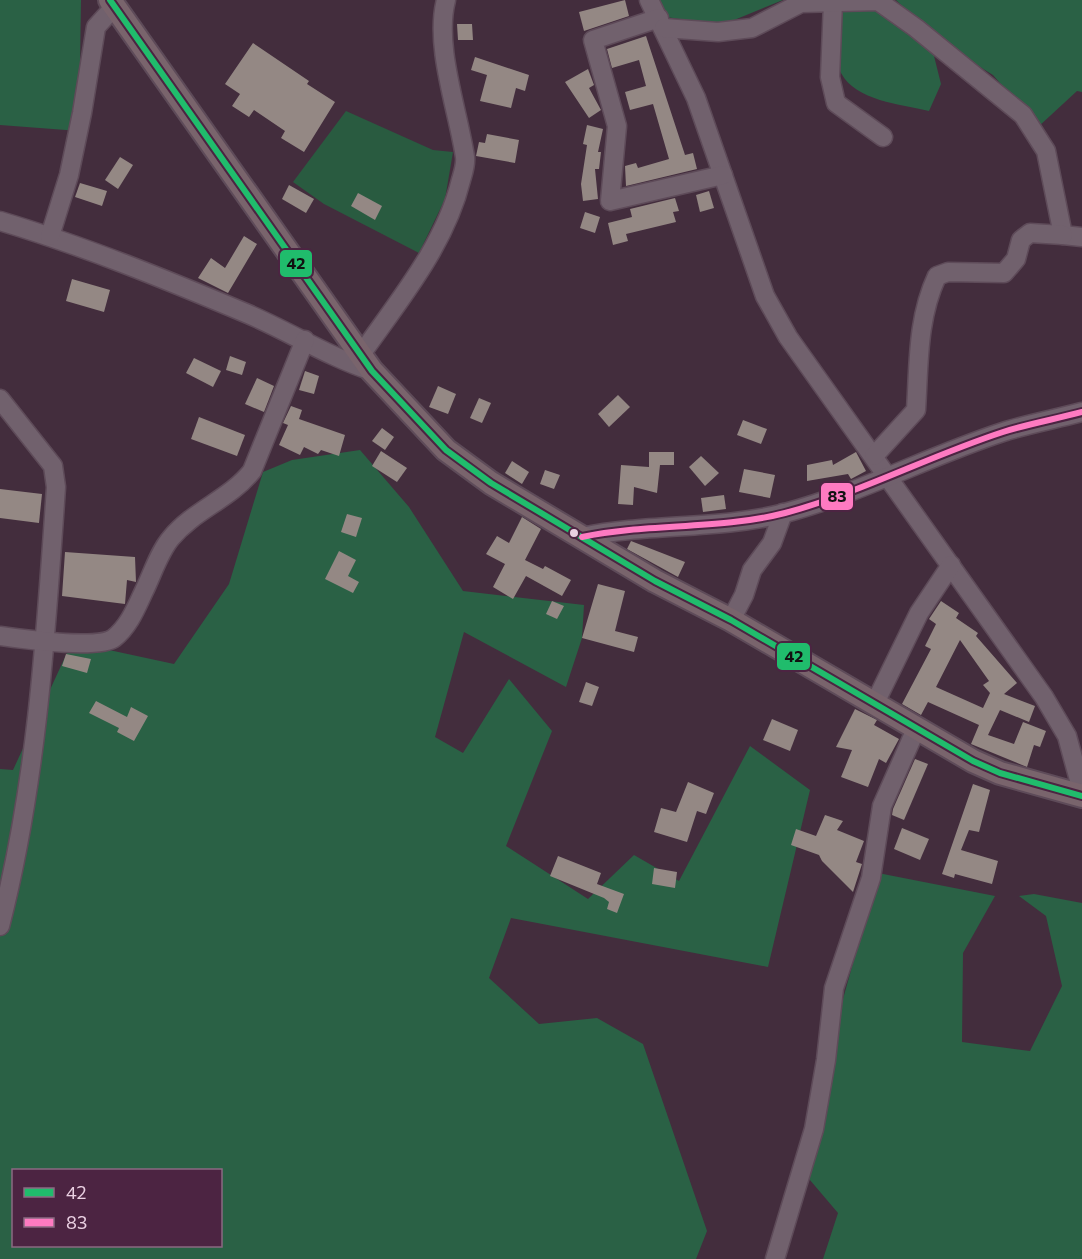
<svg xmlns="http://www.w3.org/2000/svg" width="1082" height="1259" viewBox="0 0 1082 1259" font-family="Commissioner,sans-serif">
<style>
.green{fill:#295b40}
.forest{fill:#2a6145;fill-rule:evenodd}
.building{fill:#948884;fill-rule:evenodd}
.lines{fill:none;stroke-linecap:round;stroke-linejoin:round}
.minor-casing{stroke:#5e4b59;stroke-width:21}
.major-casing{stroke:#5e4b59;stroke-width:26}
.minor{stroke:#71616d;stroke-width:18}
.major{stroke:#79646c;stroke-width:22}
.bus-1-casing{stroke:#4c2442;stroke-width:10}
.bus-2-casing{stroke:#4c2442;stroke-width:10}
.bus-1{stroke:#20bc6c;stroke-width:6}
.bus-2{stroke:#fe7ac1;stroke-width:6}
.bus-dot{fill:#ead0e2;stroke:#4c2442;stroke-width:2}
.line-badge{stroke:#4c2442;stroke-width:2}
.pale-badge-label{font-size:16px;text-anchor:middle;font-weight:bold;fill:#111}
</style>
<rect width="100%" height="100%" fill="#432d3d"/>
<polygon class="green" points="346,111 433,150 453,152 445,199 419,253 324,204 293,182"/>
<g class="forest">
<polygon points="0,0 81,0 79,131 0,125"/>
<polygon points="657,0 783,0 722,25 666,17"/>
<polygon points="896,0 1082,0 1082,92 1077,91 1038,127 993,75 938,41"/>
<path d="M870,1L933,52L941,84L929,111C900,104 856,101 841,73C833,58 836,24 835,7Z"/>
<path d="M360,450L409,507L463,591L584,605L582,638L566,687L464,632L435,737L463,753L509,679L552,731L506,846L588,899L634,855L679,881L750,746L810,790L768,967L511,918L489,978L539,1024L597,1018L643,1044L707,1231L696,1259H0V769L13,770L72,642L174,664L229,584L263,472L292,460ZM14,1170H220V1246H14Z"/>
<polygon points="878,873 995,896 963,953 962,1042 1030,1051 1062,986 1046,916 1019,896 1034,894 1082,903 1082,1259 823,1259 838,1213 804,1173 843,999"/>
</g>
<g class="building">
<polygon points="625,0 629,16 584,31 579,12"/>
<polygon points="457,24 472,24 473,40 458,40"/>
<polygon points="646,36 685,155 693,153 697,169 626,186 625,166 636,163 638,168 669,159 653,104 630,110 625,92 646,86 639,60 612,68 607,49"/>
<polygon points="253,43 309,81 307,84 335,102 304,152 281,138 285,131 254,110 249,117 232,106 240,94 225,84"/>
<polygon points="475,57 529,75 525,91 516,88 511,108 480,101 487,75 471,70"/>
<polygon points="588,69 594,85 589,88 601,110 589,118 565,82"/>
<polygon points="587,125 603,129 598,152 601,152 599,169 595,169 598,199 583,201 581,184 587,145 583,144"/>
<polygon points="487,134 519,140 515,163 476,156 479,142 485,143"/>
<polygon points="120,157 133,165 118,189 105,180"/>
<polygon points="80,183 107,191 102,206 75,197"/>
<polygon points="289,185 314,199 306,213 282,199"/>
<polygon points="709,191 714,208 700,212 696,195"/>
<polygon points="358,193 382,206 375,220 351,206"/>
<polygon points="675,198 679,211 673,212 676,222 626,234 628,241 613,245 608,223 632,217 630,209"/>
<polygon points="585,212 600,217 595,233 580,228"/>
<polygon points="244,236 257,244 228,293 198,278 211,258 225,268"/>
<polygon points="72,279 110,290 104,312 66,301"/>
<polygon points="230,356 246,362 242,375 226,370"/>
<polygon points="194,358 221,371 213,387 186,373"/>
<polygon points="305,371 319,376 314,394 299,390"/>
<polygon points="257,378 274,386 264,412 245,404"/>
<polygon points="438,386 456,394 448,414 429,407"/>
<polygon points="618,395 630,407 609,427 598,414"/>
<polygon points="479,398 491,403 482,423 470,418"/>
<polygon points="291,406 302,410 299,419 345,435 339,456 321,450 318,454 304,447 300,455 279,445 288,425 283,423"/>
<polygon points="199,417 245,435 237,456 191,439"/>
<polygon points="743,420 767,429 761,444 737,435"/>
<polygon points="382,428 394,437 385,450 372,441"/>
<polygon points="381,451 407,468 397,482 372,466"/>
<polygon points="649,452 674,452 674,465 660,465 657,493 634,487 633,505 618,504 621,465 649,467"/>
<polygon points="856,452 866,471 851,479 848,474 807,481 807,465 832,460 833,465"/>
<polygon points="701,456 719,473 705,486 689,467"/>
<polygon points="512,461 529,472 522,484 505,473"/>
<polygon points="744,469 775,475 770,498 739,492"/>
<polygon points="545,470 560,475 554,489 540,484"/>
<polygon points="0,489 42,494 39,523 0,518"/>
<polygon points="724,495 726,509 703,512 701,498"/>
<polygon points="347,514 362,518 356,537 341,532"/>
<polygon points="522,517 541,529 525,560 543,569 545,566 571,580 562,596 526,576 513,599 493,587 505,564 486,554 497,536 509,543"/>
<polygon points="631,541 685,562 678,577 627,549"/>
<polygon points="339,551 356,560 348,576 359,582 353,593 325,579"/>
<polygon points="65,552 135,557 136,582 127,580 125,604 62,596"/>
<polygon points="598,584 625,591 615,631 638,637 634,652 582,638"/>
<polygon points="552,601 564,606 557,619 546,614"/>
<path d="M941,601L959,613L956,618L978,633L976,636L1017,683L1004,694L1035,706L1029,722L1000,710L988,735L1014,744L1023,722L1046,731L1040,747L1034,745L1027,767L971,744L979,725L928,702L921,715L902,704L931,649L925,646L936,624L929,619ZM960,640L989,681L983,685L990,693L983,708L936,687Z"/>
<polygon points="66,654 91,659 87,673 62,666"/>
<polygon points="586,682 599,687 592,706 579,702"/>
<polygon points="96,701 127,717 131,707 148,716 134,741 117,732 119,728 89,713"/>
<polygon points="855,709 877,720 874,725 899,739 886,763 879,759 868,787 841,777 852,750 836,747"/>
<polygon points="772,719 798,730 790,751 763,740"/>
<polygon points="915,759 928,764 904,820 892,815 893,809"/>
<polygon points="688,782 714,793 706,814 697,811 687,842 654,832 661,808 676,812"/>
<polygon points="973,784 990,790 979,832 969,830 961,850 998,861 992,884 955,874 954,878 942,874"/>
<polygon points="825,815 843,821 837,830 864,841 856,862 862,864 853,892 822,861 819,855 791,845 796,829 816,836"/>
<polygon points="902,828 929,839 920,860 894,849"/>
<polygon points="558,856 601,873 597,884 624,894 617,913 607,909 609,902 604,898 550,876"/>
<polygon points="654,868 677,872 675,888 652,884"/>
</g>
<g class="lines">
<defs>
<g id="minor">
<polyline points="649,0 696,98 765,296 788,337 1044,697 1067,736 1082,791"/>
<polyline points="833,2 830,77 836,103 883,137"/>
<polyline points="659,18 593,40 617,126 610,201 723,175"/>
<polyline points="664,28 718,32 752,28 801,3 878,1 916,28 1023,115 1046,151 1063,235 1082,237"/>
<path d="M0,221C84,246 167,280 248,314C290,332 329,357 372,371"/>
<polyline points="50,236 69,175 82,113 96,27 115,6"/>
<path d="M362,353C400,299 445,245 461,180C463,173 466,165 465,157C458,110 434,46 446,0"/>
<path d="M0,399L53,466L56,487C46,634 37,783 0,926"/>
<path d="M874,456L916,410C919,364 917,319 937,276L948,272L1004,273L1016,259L1021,240L1030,233L1063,235"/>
<path d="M582,537C649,523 719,530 785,513C860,493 929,456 1003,432C1028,424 1056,419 1082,412"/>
<polyline points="731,620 744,595 752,570 772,543 783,513"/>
<path d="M0,636C21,639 99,650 114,638C129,626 136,608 144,591C152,575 159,552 171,538C194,510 230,499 252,471L305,340"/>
<polyline points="874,705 919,613 951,565"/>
<polyline points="775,1259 814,1129 826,1060 834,988 871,878 882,806 916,729"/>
</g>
<polyline id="major" points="110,0 372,371 446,450 491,483 655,581 731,620 973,761 1000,773 1082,796"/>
</defs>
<use href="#minor" class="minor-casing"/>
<use href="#major" class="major-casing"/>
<use href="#minor" class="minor"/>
<use href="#major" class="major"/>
<defs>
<polyline id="bus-1" points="110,0 372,371 446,450 491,483 655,581 731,620 973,761 1000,773 1082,796"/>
<path id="bus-2" d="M582,537C649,523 719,530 785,513C860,493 929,456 1003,432C1028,424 1056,419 1082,412"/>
</defs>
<use href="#bus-1" class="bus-1-casing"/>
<use href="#bus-2" class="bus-2-casing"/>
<use href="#bus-1" class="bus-1"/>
<use href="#bus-2" class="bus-2"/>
</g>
<circle class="bus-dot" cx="574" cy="533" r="5"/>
<g class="line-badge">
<rect x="279" y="249" width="34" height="29" rx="6" fill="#20bc6c"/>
<rect x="820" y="482" width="34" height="29" rx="6" fill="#fe7ac1"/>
<rect x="776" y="642" width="35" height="29" rx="6" fill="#20bc6c"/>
</g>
<g class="pale-badge-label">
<text x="296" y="269">42</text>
<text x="837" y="502">83</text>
<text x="794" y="662">42</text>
</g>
<rect x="12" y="1169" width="210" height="78" fill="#4c2442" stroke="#8b6982" stroke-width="1.5"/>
<rect x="24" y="1188" width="30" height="9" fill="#20bc6c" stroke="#8b6982" stroke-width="1.5"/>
<text x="66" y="1199" font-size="18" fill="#ead0e2">42</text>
<rect x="24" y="1218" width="30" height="9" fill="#fe7ac1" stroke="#8b6982" stroke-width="1.5"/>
<text x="66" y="1229" font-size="18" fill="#ead0e2">83</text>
</svg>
